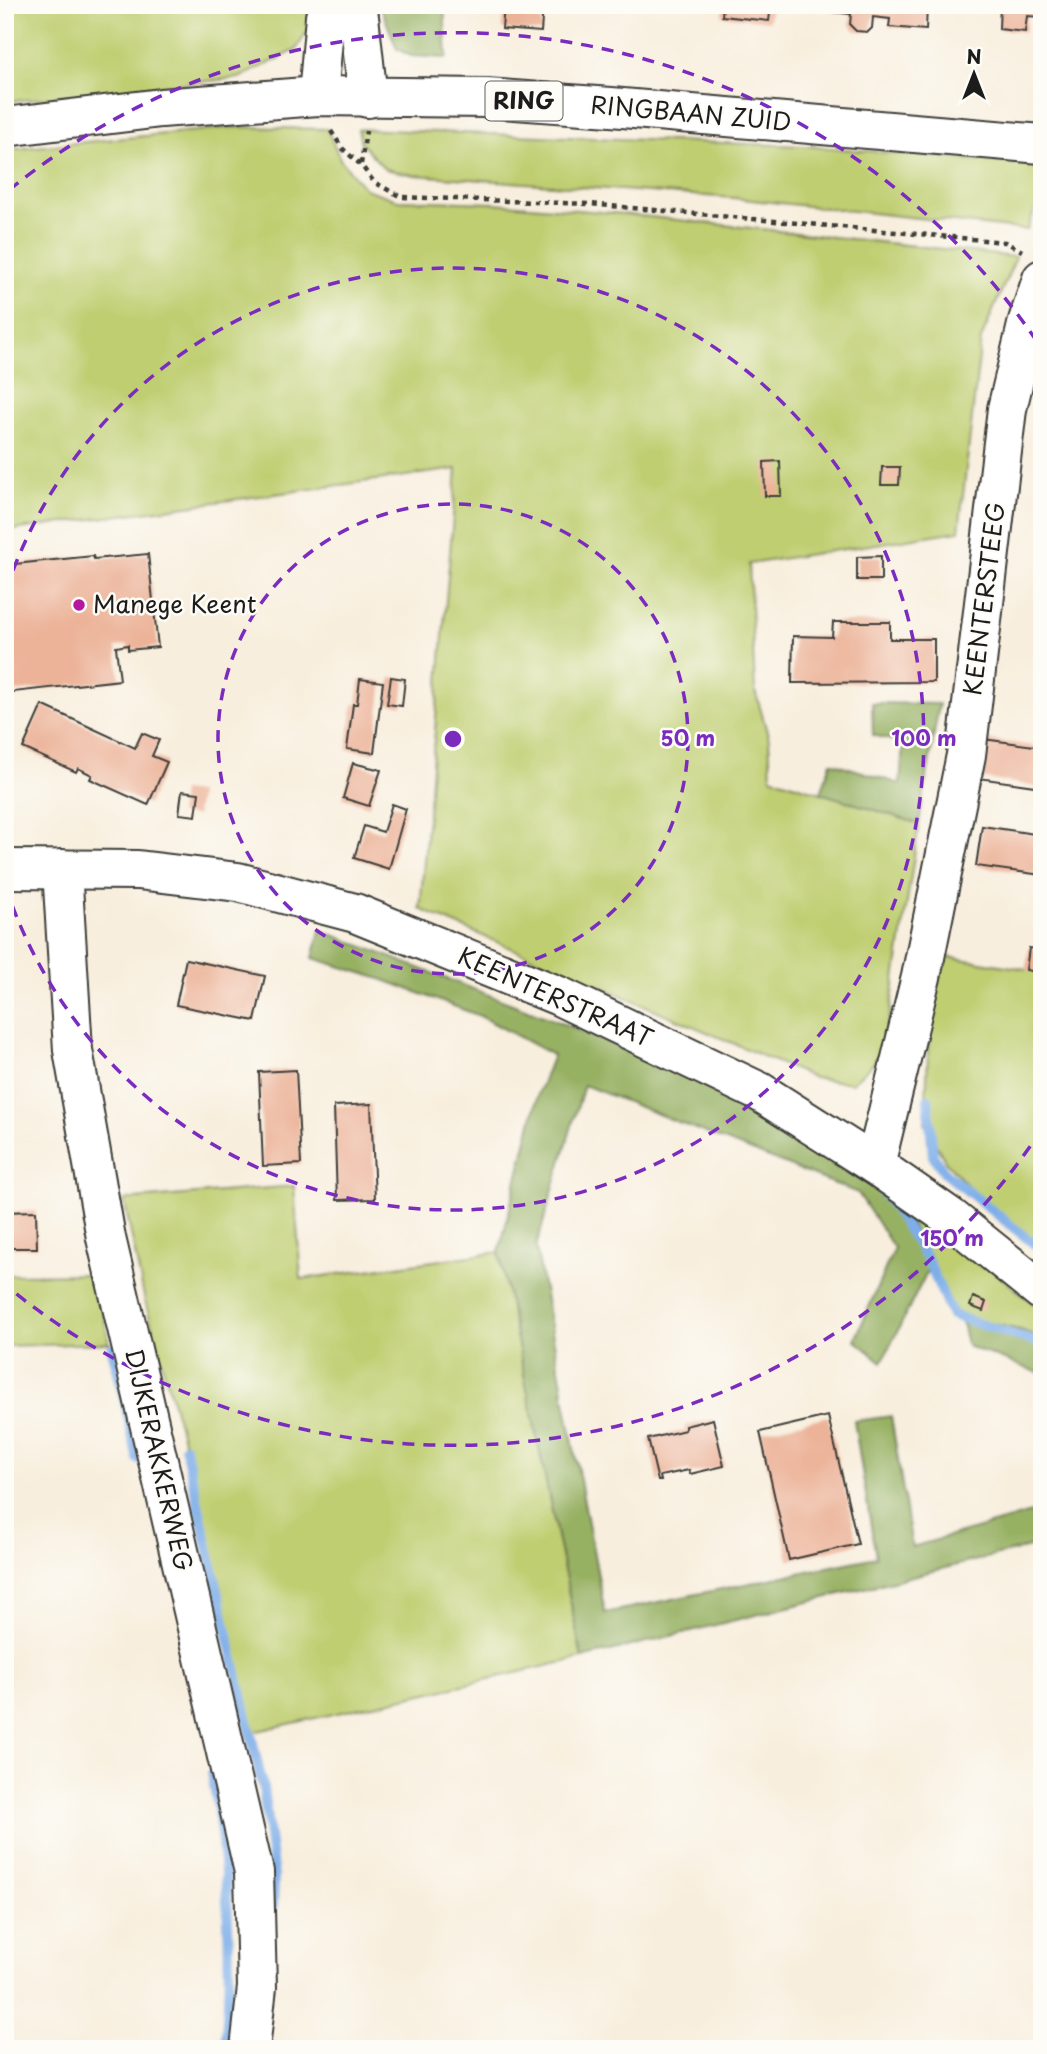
<svg xmlns="http://www.w3.org/2000/svg" width="1047" height="2054" viewBox="0 0 1047 2054" font-family="'Playpen Sans',sans-serif">
<style>
.green{fill:#bfce71;stroke:#6e7546;stroke-width:2}
.forest{fill:#97b163;stroke:#5a6640;stroke-width:2}
.lines{fill:none;stroke-linecap:round;stroke-linejoin:round}
.stream{stroke:#7eaee9;stroke-width:10}
.building{fill:#ecb399}
.minor-casing{stroke:#3d3c39;stroke-width:42}
.major-casing{stroke:#3d3c39;stroke-width:42}
.path{stroke:#3d3c39;stroke-width:4.5;stroke-dasharray:5 5;stroke-linecap:butt}
.minor{stroke:#fff;stroke-width:38}
.major{stroke:#fff;stroke-width:38}
.ring{fill:none;stroke:#7b2cbf;stroke-width:3.5;stroke-dasharray:12 9}
.poi-dot{fill:#b5179e;stroke:#fdfcf7;stroke-width:2.5}
.labels{text-anchor:middle;stroke-width:5;stroke-linejoin:round;paint-order:stroke}
.shield{fill:#fdfcf7;stroke:#605f5e;stroke-width:2}
.shield-label{font-size:23px;font-weight:bold;fill:#1c1c1c}
.street-label{font-size:24px;fill:#1c1c1c;stroke:#fdfcf7}
.poi-label{font-size:24px;fill:#1c1c1c;stroke:#fdfcf7;text-anchor:start}
.centre{fill:#7b2cbf;stroke:#fdfcf7;stroke-width:3.5}
.ring-label{font-size:21px;text-anchor:middle;font-weight:bold;fill:#7b2cbf;stroke:#fdfcf7;stroke-width:5;stroke-linejoin:round;paint-order:stroke}
</style>
<rect width="100%" height="100%" fill="#fdfcf7"/>
<filter id="ink" filterUnits="userSpaceOnUse"><feTurbulence type="fractalNoise" baseFrequency=".0143" numOctaves="2"/><feDisplacementMap in="SourceGraphic" scale="14" xChannelSelector="R" yChannelSelector="G"/><feConvolveMatrix kernelMatrix="1 2 1 2 8 2 1 2 1" color-interpolation-filters="sRGB"/></filter>
<filter id="wash" filterUnits="userSpaceOnUse"><feTurbulence type="fractalNoise" baseFrequency=".00686" numOctaves="4" result="noise"/><feDisplacementMap in="SourceGraphic" scale="28" xChannelSelector="R" yChannelSelector="G"/><feGaussianBlur stdDeviation="1.57" result="paint"/><feColorMatrix in="noise" values="0 0 0 0 0 0 0 0 0 0 0 0 0 0 0 0 0 1.4 0 .05"/><feComposite in="paint" operator="in"/></filter>
<g filter="url(#wash)">
<rect width="100%" height="100%" fill="#f8eedd"/>
<g class="green">
<polygon points="5,5 308,5 310,27 296,50 239,78 5,102"/>
<polygon points="235,127 327,129 340,159 365,189 398,200 494,203 614,213 1016,257 981,339 959,531 749,564 755,690 769,739 771,777 919,824 889,1019 877,1060 852,1083 814,1078 420,909 457,469 5,531 5,150"/>
<polygon points="358,129 804,146 1042,165 1042,191 1027,230 733,198 414,175 385,169 361,143"/>
<polygon points="941,956 1026,969 1042,969 1042,1253 996,1216 945,1161 925,1124 929,1029"/>
<polygon points="870,1169 1042,1311 1042,1338 1020,1330 961,1317 956,1313 928,1270 919,1240"/>
<polygon points="294,1186 301,1279 499,1252 582,1658 253,1732 201,1506 145,1301 124,1200"/>
<polygon points="96,1274 109,1343 5,1346 5,1275"/>
</g>
<g class="forest">
<polygon points="380,5 444,5 447,58 411,56 397,49"/>
<polygon points="872,703 939,704 919,824 821,793 831,762 900,784 903,743 873,735"/>
<polygon points="320,930 564,1024 748,1102 870,1169 903,1209 919,1240 928,1270 882,1362 855,1340 894,1248 858,1193 584,1085 536,1247 605,1613 876,1557 854,1421 891,1416 912,1547 1042,1510 1042,1544 582,1658 499,1252 538,1094 553,1055 480,1016 384,980 313,958"/>
<polygon points="961,1317 1020,1330 1042,1338 1042,1374 967,1346"/>
</g>
<g class="lines">
<g class="stream">
<polyline points="724,1096 758,1112"/>
<polyline points="928,1099 933,1156 945,1173 1042,1250"/>
<polyline points="880,1187 927,1259 952,1315 1042,1344"/>
<polyline points="112,1348 138,1459"/>
<polyline points="185,1447 263,1787 274,1877 273,1906"/>
<path d="M212,1773C228,1861 233,1960 225,2049"/>
</g>
</g>
<g id="blocks">
<g class="building">
<polygon points="504,5 543,5 541,32 502,29"/>
<polygon points="723,5 771,5 769,21 722,16"/>
<polygon points="833,5 927,5 926,30 889,27 890,19 873,17 872,28 868,32 856,31 850,25 851,14 833,12"/>
<polygon points="1000,5 1042,5 1042,17 1027,16 1025,32 999,29"/>
<polygon points="780,461 781,496 765,496 764,462"/>
<polygon points="882,467 900,467 899,485 881,485"/>
<polygon points="148,554 158,647 128,650 128,645 116,647 120,680 5,693 5,565 93,556 94,559"/>
<polygon points="881,556 881,580 857,580 857,557"/>
<polygon points="833,622 890,622 890,639 934,639 934,682 792,683 793,636 832,637"/>
<polygon points="391,677 405,679 402,706 387,704"/>
<polygon points="360,679 383,682 374,753 347,749 353,704 357,704"/>
<polygon points="42,705 135,748 142,733 159,740 152,756 167,762 148,805 90,779 92,775 78,768 76,772 23,748"/>
<polygon points="983,739 1042,747 1042,787 978,778"/>
<polygon points="353,763 381,770 369,806 343,798"/>
<polygon points="182,791 199,793 196,816 179,814"/>
<polygon points="392,804 406,809 389,869 354,858 364,826 383,832"/>
<polygon points="982,826 1042,835 1042,875 976,866"/>
<polygon points="1029,948 1042,950 1042,973 1026,970"/>
<polygon points="186,959 265,976 255,1021 176,1005"/>
<polygon points="296,1070 301,1164 263,1166 259,1072"/>
<polygon points="371,1104 375,1199 337,1200 334,1106"/>
<polygon points="36,1211 37,1248 5,1248 5,1212"/>
<polygon points="973,1297 986,1302 983,1311 970,1306"/>
<polygon points="828,1416 858,1544 789,1560 760,1432"/>
<polygon points="713,1419 724,1466 690,1474 689,1470 660,1476 661,1481 658,1481 648,1439 685,1430 685,1426"/>
</g>
</g>
</g>
<g filter="url(#ink)">
<use href="#blocks" fill-opacity="0" stroke="#3d3c39" stroke-width="2"/>
<g class="lines">
<defs>
<g id="minor">
<polyline points="354,5 359,17 368,98"/>
<polyline points="318,96 325,17 329,5"/>
<polyline points="5,869 138,870 238,882 355,913 559,996 760,1092 875,1165 950,1217 1042,1291"/>
<polyline points="62,869 73,1050 106,1238 254,1872 257,1987 250,2049"/>
<polyline points="875,1165 921,977 966,755 1007,409 1028,321 1042,279"/>
</g>
<polyline id="major" points="5,127 161,108 318,96 487,98 611,107 1042,144"/>
</defs>
<use href="#minor" class="minor-casing"/>
<use href="#major" class="major-casing"/>
<g class="path">
<polyline points="331,131 343,149 361,165 374,182 401,197 589,204 1005,242 1022,251"/>
<polyline points="361,164 366,131"/>
</g>
<use href="#minor" class="minor"/>
<use href="#major" class="major"/>
</g>
</g>
<g class="ring">
<circle cx="453" cy="739" r="235"/>
<path d="M6 590A471 471 0 1 1 6 888"/>
<path d="M1042 1129A706 706 0 0 1 9 1288M9 190A706 706 0 0 1 1042 349"/>
</g>
<circle class="poi-dot" cx="79" cy="605" r="7"/>
<g class="labels">
<rect class="shield" x="485.5" y="81.5" width="77" height="39" rx="5"/>
<g class="shield-label">
<text x="524" y="109">RING</text>
</g>
<g class="street-label">
<text transform="translate(691 114) rotate(5)" y="8">RINGBAAN ZUID</text>
<text transform="translate(985 599) rotate(-83)" y="8">KEENTERSTEEG</text>
<text transform="translate(555 998) rotate(24)" y="8">KEENTERSTRAAT</text>
<text transform="translate(158 1460) rotate(77)" y="8">DIJKERAKKERWEG</text>
</g>
<g class="poi-label">
<text x="93" y="613">Manege Keent</text>
</g>
</g>
<circle cx="453" cy="739" r="10" class="centre"/>
<g class="ring-label">
<text x="688" y="746">50 m</text>
<text x="924" y="746">100 m</text>
<text x="952" y="1246">150 m</text>
</g>
<rect width="1047" height="2054" fill="none" stroke="#fdfcf7" stroke-width="28"/>
<g transform="translate(974 74)" stroke="#fdfcf7" stroke-width="5" paint-order="stroke">
<path d="M0-5L12 26L0 18L-12 26Z" fill="#1c1c1c"/>
<text y="-10" font-size="19" font-weight="bold" text-anchor="middle" fill="#1c1c1c">N</text>
</g>
</svg>
